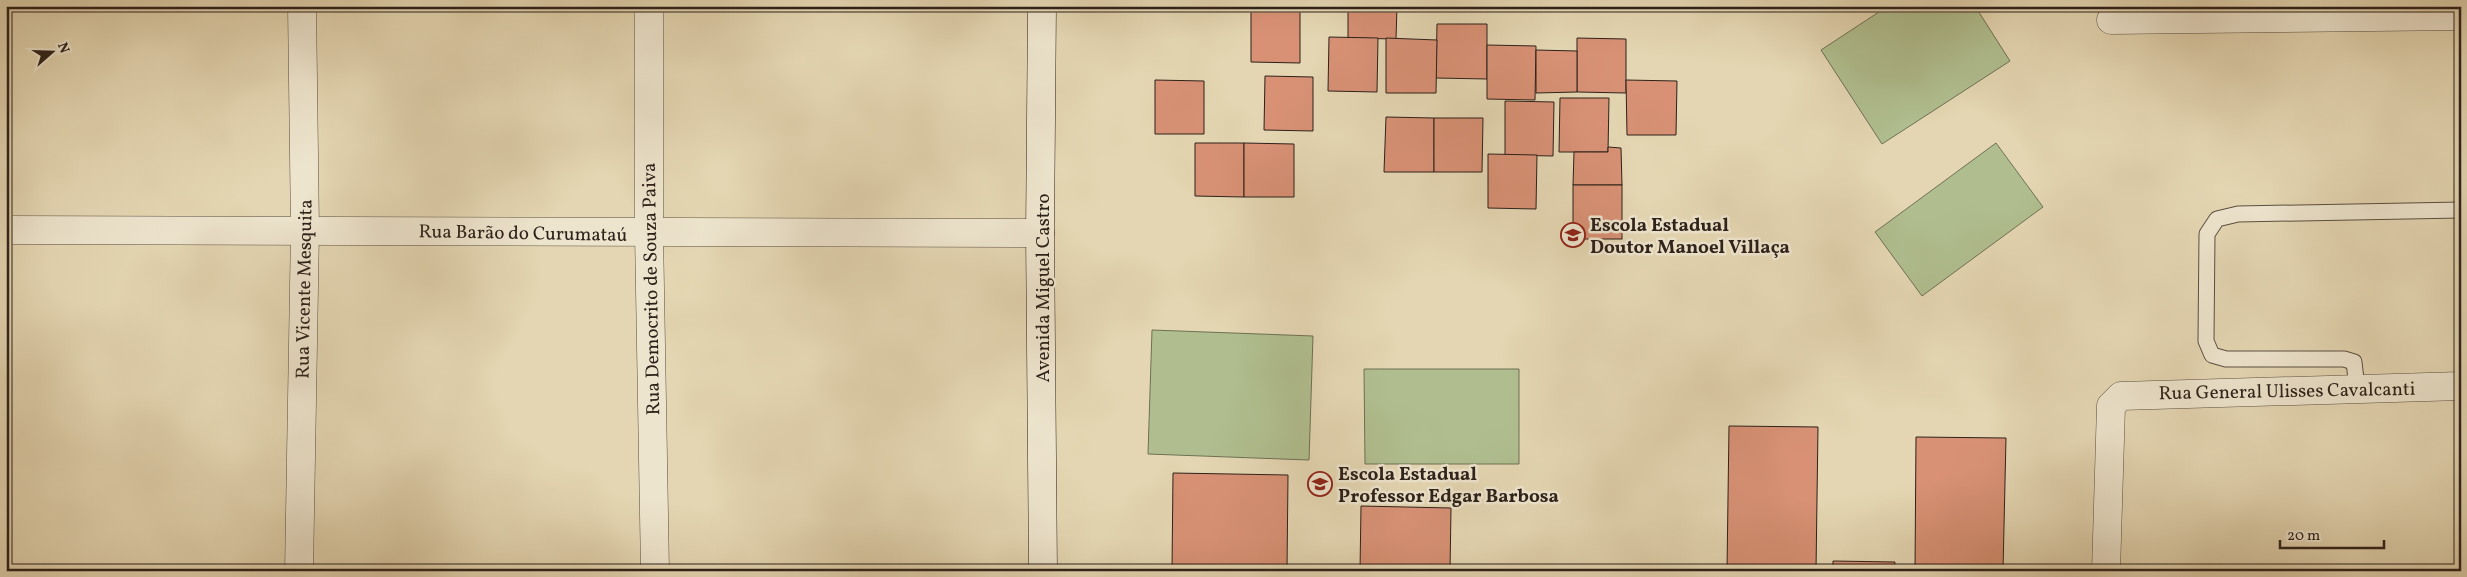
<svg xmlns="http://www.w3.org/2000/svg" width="2467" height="577" viewBox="0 0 2467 577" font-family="Vollkorn,serif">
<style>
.green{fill:#b0be8f;stroke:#6e7054}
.building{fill:#d89175;stroke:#2d211a}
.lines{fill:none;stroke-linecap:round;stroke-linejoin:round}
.lane-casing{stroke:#5b4e40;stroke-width:17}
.street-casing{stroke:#5b4e40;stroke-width:29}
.secondary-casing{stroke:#2d211a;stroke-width:29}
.lane{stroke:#ede4cd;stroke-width:15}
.street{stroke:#ede4cd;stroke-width:28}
.secondary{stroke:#ede4cd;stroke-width:28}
.labels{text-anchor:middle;stroke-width:5;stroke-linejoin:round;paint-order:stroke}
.poi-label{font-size:19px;font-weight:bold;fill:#2d211a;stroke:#ede4cd;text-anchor:start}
.street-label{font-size:19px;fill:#2d211a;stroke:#ede4cd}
</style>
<rect width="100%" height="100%" fill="#e4d6b2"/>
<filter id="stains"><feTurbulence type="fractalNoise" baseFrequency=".004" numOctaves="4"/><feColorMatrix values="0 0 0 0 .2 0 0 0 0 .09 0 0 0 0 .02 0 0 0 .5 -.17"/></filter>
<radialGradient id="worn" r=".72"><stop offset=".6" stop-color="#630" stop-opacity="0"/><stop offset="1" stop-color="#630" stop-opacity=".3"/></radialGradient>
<g class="green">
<polygon points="1888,6 1975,6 2010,61 1882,144 1821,50"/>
<polygon points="1996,143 2043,207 1922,296 1875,232"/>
<polygon points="1152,330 1313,336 1309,460 1148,454"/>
<polygon points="1364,369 1519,369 1519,464 1365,464"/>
</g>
<g class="building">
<polygon points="1348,6 1397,6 1396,39 1348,38"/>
<polygon points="1251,8 1300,9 1300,63 1251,62"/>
<polygon points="1437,24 1487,24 1487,79 1436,78"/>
<polygon points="1329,37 1378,38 1377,92 1328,91"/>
<polygon points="1386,38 1437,40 1436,93 1386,93"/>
<polygon points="1577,38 1626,39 1626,93 1577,92"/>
<polygon points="1487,45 1536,46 1535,100 1487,99"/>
<polygon points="1536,50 1577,51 1577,92 1536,93"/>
<polygon points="1265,76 1313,77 1313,131 1264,130"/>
<polygon points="1155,80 1204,81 1204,134 1155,134"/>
<polygon points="1626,80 1677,81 1676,135 1627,135"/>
<polygon points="1560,98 1609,98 1608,152 1559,152"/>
<polygon points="1505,101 1554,102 1553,156 1505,155"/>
<polygon points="1386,117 1434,118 1434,172 1384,172"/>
<polygon points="1434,118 1483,118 1482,172 1434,172"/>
<polygon points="1195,143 1244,143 1244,197 1195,196"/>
<polygon points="1244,143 1294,144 1294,197 1244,197"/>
<polygon points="1608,147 1621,148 1622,185 1573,185 1574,152 1608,152"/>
<polygon points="1488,154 1537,155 1536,209 1488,208"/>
<rect x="1573" y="185" width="49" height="54"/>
<polygon points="1729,426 1818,427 1816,571 1727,571"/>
<polygon points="1916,437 2006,438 2003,571 1915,571"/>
<polygon points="1173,473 1288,475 1287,571 1172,571"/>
<polygon points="1361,506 1451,508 1450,571 1360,571"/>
<polygon points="1833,561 1895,562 1894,571 1833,571"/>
</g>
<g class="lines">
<defs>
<polyline id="lane" points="2357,388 2354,362 2344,359 2226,359 2212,355 2206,341 2207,234 2217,219 2238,214 2461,210"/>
<g id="street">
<polyline points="649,6 649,233 655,571"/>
<polyline points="2111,20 2461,16"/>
<polyline points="6,230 1040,233"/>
<polyline points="299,571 305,230 302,6"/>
<polyline points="2106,571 2111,406 2121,396 2461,386"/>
</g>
<polyline id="secondary" points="1042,6 1040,233 1043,571"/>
</defs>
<use href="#lane" class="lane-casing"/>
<use href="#street" class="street-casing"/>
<use href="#secondary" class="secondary-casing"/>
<use href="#lane" class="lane"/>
<use href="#street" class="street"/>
<use href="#secondary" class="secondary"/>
</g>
<defs>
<symbol id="school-ring" viewBox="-11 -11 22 22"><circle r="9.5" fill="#ede4cd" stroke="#8f2418" stroke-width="1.5"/><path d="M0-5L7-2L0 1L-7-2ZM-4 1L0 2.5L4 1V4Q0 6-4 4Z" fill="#8f2418"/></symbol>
</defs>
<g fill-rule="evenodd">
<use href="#school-ring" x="1559" y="221" width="28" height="28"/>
<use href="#school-ring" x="1306" y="470" width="28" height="28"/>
</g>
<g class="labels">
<g class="poi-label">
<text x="1590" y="231">Escola Estadual<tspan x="1590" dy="22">Doutor Manoel Villaça</tspan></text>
<text x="1338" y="480">Escola Estadual<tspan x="1338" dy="22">Professor Edgar Barbosa</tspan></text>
</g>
<g class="street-label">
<text transform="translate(523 232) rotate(1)" y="7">Rua Barão do Curumataú</text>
<text transform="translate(1042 288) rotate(-90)" y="7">Avenida Miguel Castro</text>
<text transform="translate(303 289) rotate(-89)" y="7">Rua Vicente Mesquita</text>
<text transform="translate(650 289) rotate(-91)" y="7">Rua Democrito de Souza Paiva</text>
<text transform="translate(2287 390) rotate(-1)" y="7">Rua General Ulisses Cavalcanti</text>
</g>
</g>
<rect width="2467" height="577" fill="none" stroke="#e4d6b2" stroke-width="25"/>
<rect x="8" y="8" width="2452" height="562" fill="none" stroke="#2d211a" stroke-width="2.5"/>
<rect x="12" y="12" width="2442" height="552" fill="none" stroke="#2d211a"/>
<g transform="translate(52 52) rotate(70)" stroke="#ede4cd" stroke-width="4" paint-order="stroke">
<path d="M0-4L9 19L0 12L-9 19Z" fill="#2d211a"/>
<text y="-8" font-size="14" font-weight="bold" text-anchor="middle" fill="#2d211a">N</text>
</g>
<path d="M2280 540v8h104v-8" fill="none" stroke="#2d211a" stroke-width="2.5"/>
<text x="2287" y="540" font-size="15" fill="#2d211a" stroke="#ede4cd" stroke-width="4" paint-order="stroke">20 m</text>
<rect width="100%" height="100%" filter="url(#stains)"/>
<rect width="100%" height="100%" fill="url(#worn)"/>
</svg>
